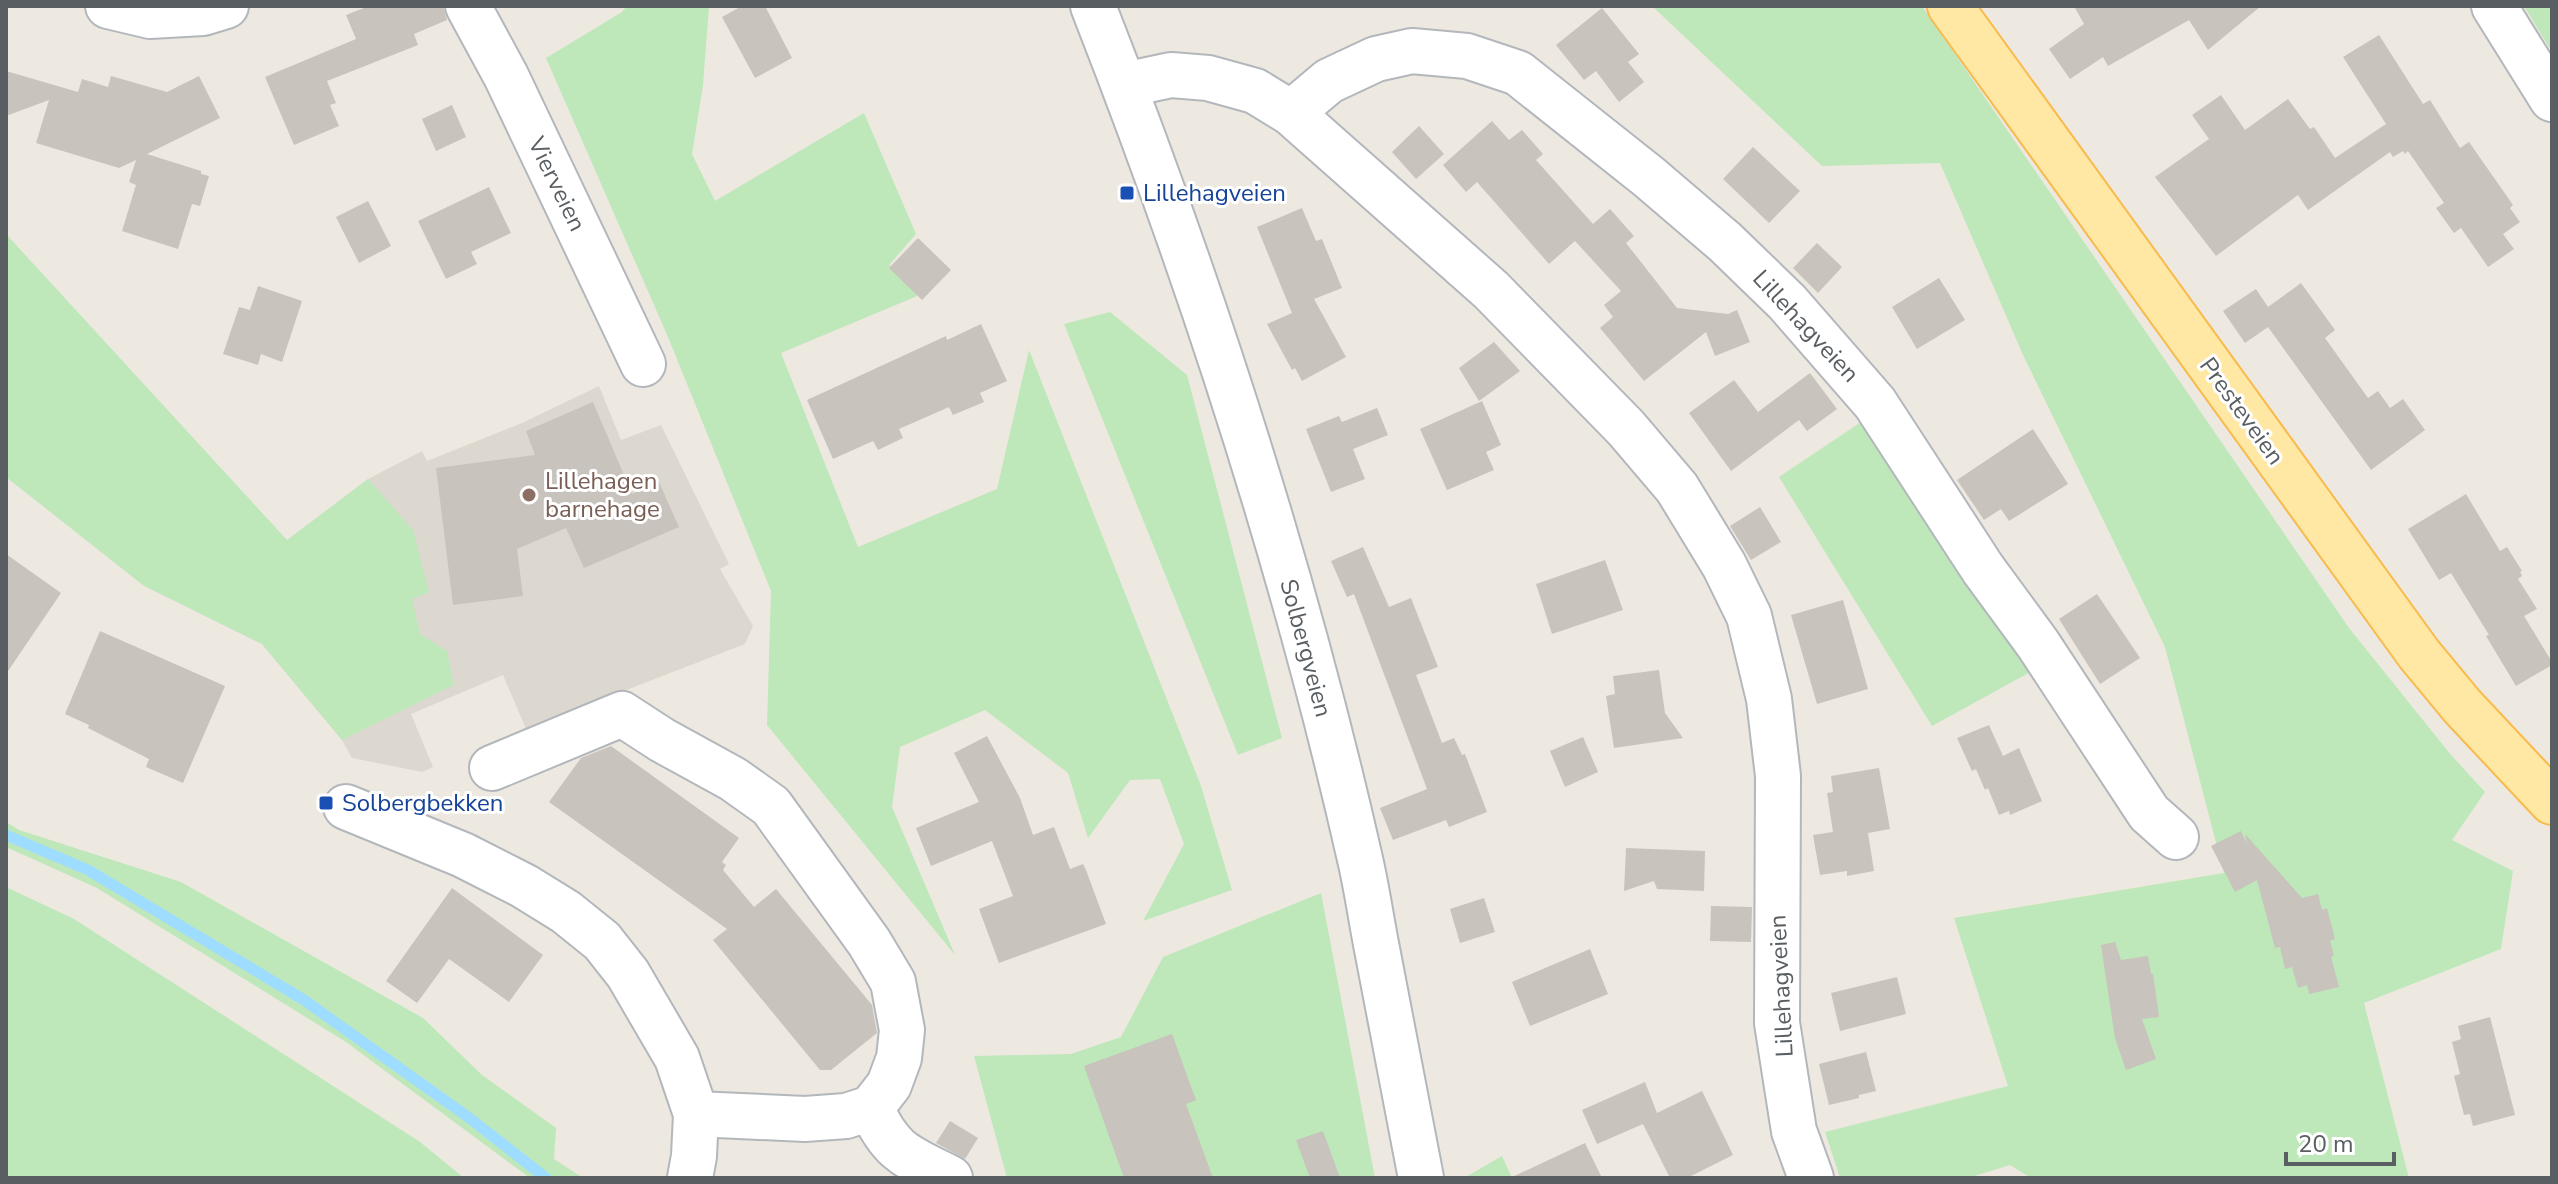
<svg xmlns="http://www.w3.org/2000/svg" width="2558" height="1184" viewBox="0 0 2558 1184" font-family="'Nunito Sans',sans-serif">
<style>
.education{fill:#ddd8cf}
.green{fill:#bee7ba}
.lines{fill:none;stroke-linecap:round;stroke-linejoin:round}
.stream{stroke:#9eddff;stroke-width:11}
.building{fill:#c8c3bd}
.minor-casing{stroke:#b3b7bc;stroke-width:48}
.major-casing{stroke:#f9ba4d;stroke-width:48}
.minor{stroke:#fff;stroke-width:44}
.major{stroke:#ffe8a3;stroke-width:44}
.transit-dot{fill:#1a4fb4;stroke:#fff;stroke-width:3}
.education-dot{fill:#8d6e63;stroke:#fff;stroke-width:3}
.labels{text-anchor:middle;stroke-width:6;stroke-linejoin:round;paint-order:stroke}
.street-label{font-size:24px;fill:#595e62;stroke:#fff}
.transit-label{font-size:24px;fill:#164399;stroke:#fff;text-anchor:start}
.education-label{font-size:24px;fill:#785e54;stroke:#fff;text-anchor:start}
</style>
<rect width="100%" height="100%" fill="#ede9e0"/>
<polygon class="education" points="599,386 621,440 661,425 729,564 720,569 753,626 745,644 526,729 503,675 411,714 433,767 422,772 352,758 342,740 262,644 195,611 368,479 422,451 427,461 522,423"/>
<g class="green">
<polygon points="627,6 709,6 703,85 692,154 715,201 864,113 916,234 889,265 922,294 781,353 858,547 997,489 1029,350 1201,786 1232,890 1143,921 1184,844 1160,779 1130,780 1088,838 1068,773 985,710 900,747 892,807 955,955 767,725 771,591 668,337 546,58 622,12"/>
<polygon points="1652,6 1922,6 2349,628 2451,755 2485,792 2452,840 2513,871 2501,949 2364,1003 2409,1178 2031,1178 2010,1165 1968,1178 1840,1178 1825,1132 2008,1086 1954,918 2224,873 2165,647 2023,355 1940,163 1822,166"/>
<polygon points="2524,6 2552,6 2552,52"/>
<polygon points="6,234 287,540 368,479 413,530 429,592 412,599 420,634 447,651 454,685 342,740 262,644 144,586 6,477"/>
<polygon points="1110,312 1187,375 1282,738 1238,755 1064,324"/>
<polygon points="1867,418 2036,669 1932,726 1779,477"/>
<polygon points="6,822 19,830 181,882 423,1018 482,1075 556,1128 554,1159 583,1178 530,1178 346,1042 97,888 6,847"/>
<polygon points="6,887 74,919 420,1142 464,1178 6,1178"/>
<polygon points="1321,893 1375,1178 1007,1178 974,1056 1071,1054 1121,1037 1163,957"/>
<polygon points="1502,1156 1512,1178 1464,1178"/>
</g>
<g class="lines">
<polyline class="stream" points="6,835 88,870 304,1000 468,1117 546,1178"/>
</g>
<g class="building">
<polygon points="369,6 443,6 447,20 414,34 418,45 327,81 336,103 330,105 339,126 294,145 265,77 356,39 346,15"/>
<polygon points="742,6 765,6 792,58 755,78 722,17"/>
<polygon points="2074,6 2261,6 2208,50 2189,20 2108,66 2103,57 2070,79 2049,49 2084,24"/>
<polygon points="1602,8 1639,54 1628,62 1644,82 1619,102 1596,71 1584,80 1556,45"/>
<polygon points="2379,35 2423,104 2430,100 2460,148 2469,142 2513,205 2510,208 2520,222 2503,234 2514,249 2488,267 2461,228 2454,233 2436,208 2444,203 2408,151 2405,154 2403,151 2393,157 2390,152 2308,210 2298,195 2216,256 2155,177 2209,139 2192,115 2221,95 2245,130 2288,99 2310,129 2314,127 2335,158 2386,124 2343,57"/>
<polygon points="6,71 78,92 82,79 108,87 111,76 167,92 199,76 220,118 147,154 201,171 201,174 209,176 200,206 192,204 178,249 122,231 136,185 129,182 136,160 119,168 36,143 49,100 6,116"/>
<polygon points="452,105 466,137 436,151 422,119"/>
<polygon points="1492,121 1509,140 1522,130 1543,154 1536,160 1593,224 1610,209 1634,236 1626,243 1677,308 1728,314 1737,310 1750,342 1715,356 1706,332 1644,381 1600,328 1613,317 1604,305 1621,291 1575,241 1549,264 1477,182 1466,192 1443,165"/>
<polygon points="1419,126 1444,154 1416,179 1392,152"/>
<polygon points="1753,147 1800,191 1769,223 1723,179"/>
<polygon points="489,187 511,233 471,252 477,264 446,279 418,221"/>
<polygon points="368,201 391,246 359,263 336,217"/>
<polygon points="1302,208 1316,241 1322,239 1342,288 1314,299 1346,357 1302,381 1295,368 1292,370 1267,324 1292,313 1257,227"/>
<polygon points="918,238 951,270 922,300 889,268"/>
<polygon points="1817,243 1842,267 1818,293 1793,268"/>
<polygon points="1939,278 1965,320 1917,349 1892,307"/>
<polygon points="2301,283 2335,330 2325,338 2368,398 2378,391 2390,408 2403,399 2425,430 2371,470 2268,327 2245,343 2223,311 2256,289 2268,307"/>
<polygon points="258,286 302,301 282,362 261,354 258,365 223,354 239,307 250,310"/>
<polygon points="981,324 1007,381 980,393 984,402 953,415 949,407 899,429 903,438 878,450 873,441 833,459 807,400 946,336 947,340"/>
<polygon points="1494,342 1520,371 1479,401 1459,368"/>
<polygon points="1810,373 1837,409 1807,431 1799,420 1731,471 1689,413 1734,380 1758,412"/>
<polygon points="1482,401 1501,445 1486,452 1494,470 1447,490 1420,429"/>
<polygon points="593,402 632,494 659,482 679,527 584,568 566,528 517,549 523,596 453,605 436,468 535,455 526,431"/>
<polygon points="1377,408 1388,435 1353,449 1365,479 1331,492 1306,429 1339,416 1342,422"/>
<polygon points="2033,429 2068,484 2009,521 2001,509 1984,520 1957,480"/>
<polygon points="2466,494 2500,551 2507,547 2522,571 2520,572 2522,576 2518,579 2537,609 2524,616 2552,662 2552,665 2516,686 2486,636 2489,635 2451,573 2439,580 2408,529"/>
<polygon points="1760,507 1781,542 1751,560 1730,526"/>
<polygon points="1363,547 1389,607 1411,598 1438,667 1416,675 1442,743 1454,738 1462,755 1465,754 1487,812 1449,827 1446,820 1393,840 1380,808 1427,789 1354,594 1347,597 1331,561"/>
<polygon points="6,554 61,593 6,674"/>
<polygon points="1605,560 1623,610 1552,634 1536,584"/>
<polygon points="2097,594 2140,658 2100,684 2059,619"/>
<polygon points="1843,600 1868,689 1817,704 1791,615"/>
<polygon points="100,631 225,686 183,783 146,767 149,759 88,728 89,725 65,714"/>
<polygon points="1659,670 1665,713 1683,738 1614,748 1606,696 1615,694 1613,676"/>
<polygon points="1989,725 2003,756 2019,748 2042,801 2010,815 2009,811 1999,815 1988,788 1985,790 1976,769 1972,771 1957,738"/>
<polygon points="987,736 1020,798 1033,835 1054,827 1070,869 1083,864 1086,870 1106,924 999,963 979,909 1013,896 992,841 931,866 916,828 979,802 954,753"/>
<polygon points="1583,737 1598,772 1565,787 1550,751"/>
<polygon points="611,746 739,838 722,862 726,865 723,870 754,907 776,889 872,1005 877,1033 831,1070 820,1070 713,940 727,929 549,802 581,758"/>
<polygon points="1879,768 1890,829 1868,833 1874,871 1847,876 1847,871 1820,875 1813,835 1833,832 1827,793 1833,792 1831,776"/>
<polygon points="2241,831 2247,844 2245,834 2302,898 2318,894 2322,910 2327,908 2335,939 2330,941 2334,956 2331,957 2339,987 2309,994 2307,985 2298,988 2292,967 2285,969 2280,947 2275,948 2257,880 2235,892 2211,846"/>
<polygon points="1626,848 1705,851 1704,891 1657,889 1654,881 1624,891"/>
<polygon points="452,888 543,955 509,1002 449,959 417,1003 386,981"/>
<polygon points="1484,898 1495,932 1460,943 1450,909"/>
<polygon points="1711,906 1752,907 1751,942 1710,941"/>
<polygon points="2115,942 2121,960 2148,956 2151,974 2153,974 2159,1017 2142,1019 2156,1059 2126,1070 2115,1038 2101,945"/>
<polygon points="1590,949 1608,994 1530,1026 1512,982"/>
<polygon points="1897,977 1906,1014 1840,1031 1831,993"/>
<polygon points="2490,1017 2515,1115 2473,1126 2470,1114 2464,1115 2454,1076 2460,1074 2452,1042 2461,1039 2458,1026"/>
<polygon points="1172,1034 1196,1100 1186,1104 1213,1178 1124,1178 1084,1066"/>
<polygon points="1866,1052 1876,1091 1859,1095 1859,1098 1829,1105 1819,1064"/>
<polygon points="1645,1082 1657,1113 1702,1091 1733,1155 1687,1178 1670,1178 1643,1124 1597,1144 1582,1110"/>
<polygon points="950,1121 978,1138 965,1159 936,1143"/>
<polygon points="1323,1131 1340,1178 1310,1178 1296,1140"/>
<polygon points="1585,1143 1602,1178 1510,1178"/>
</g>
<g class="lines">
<defs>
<g id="minor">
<polyline points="108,6 150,16 203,13 226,6"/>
<polyline points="468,6 506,76 643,364"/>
<path d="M1093,6C1202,284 1294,568 1360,859C1367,889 1371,919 1377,949C1392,1026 1407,1102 1421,1178"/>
<polyline points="2494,6 2552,99"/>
<polyline points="1124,85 1171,75 1208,78 1255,91 1291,113 1491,290 1626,428 1677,488 1724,565 1749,616 1769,699 1778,776 1777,1023 1794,1131 1811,1178"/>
<polyline points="1291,113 1329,81 1376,59 1412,51 1467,56 1518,73 1649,177 1725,242 1787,302 1875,403 1983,569 2038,644 2149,813 2176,837"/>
<polyline points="492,768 622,714 662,740 733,779 771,806 869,942 893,982 902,1030 899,1058 889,1085 871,1108 846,1116 805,1119 696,1114"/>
<polyline points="346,807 463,855 524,886 566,912 602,941 628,974 677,1058 696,1114 694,1156 690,1178"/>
<path d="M871,1108C892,1154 907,1156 950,1178"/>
</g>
<polyline id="major" points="1950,6 2419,654 2462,706 2552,802"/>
</defs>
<use href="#minor" class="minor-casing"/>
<use href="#major" class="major-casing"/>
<use href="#minor" class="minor"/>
<use href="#major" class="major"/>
</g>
<g class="transit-dot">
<rect x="1119" y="185" width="16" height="16" rx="4"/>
<rect x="318" y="795" width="16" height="16" rx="4"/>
</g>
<circle class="education-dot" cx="529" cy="495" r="8"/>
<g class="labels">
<g class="street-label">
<text transform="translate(557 184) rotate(64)" y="8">Vierveien</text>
<text transform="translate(1806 326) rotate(47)" y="8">Lillehagveien</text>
<text transform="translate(2242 411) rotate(54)" y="8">Presteveien</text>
<text transform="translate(1306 648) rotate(75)" y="8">Solbergveien</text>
<text transform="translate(1781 986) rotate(-93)" y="8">Lillehagveien</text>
</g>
<g class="transit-label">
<text x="1143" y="201">Lillehagveien</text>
<text x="342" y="811">Solbergbekken</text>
</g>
<g class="education-label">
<text x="545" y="489">Lillehagen<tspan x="545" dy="28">barnehage</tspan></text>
</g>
</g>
<rect width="2558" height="1184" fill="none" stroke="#595e62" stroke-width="16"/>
<path d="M2286 1152v12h108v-12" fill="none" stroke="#595e62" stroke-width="4"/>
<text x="2298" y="1152" font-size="24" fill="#595e62" stroke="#ffffff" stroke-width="6" paint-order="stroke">20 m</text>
</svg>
